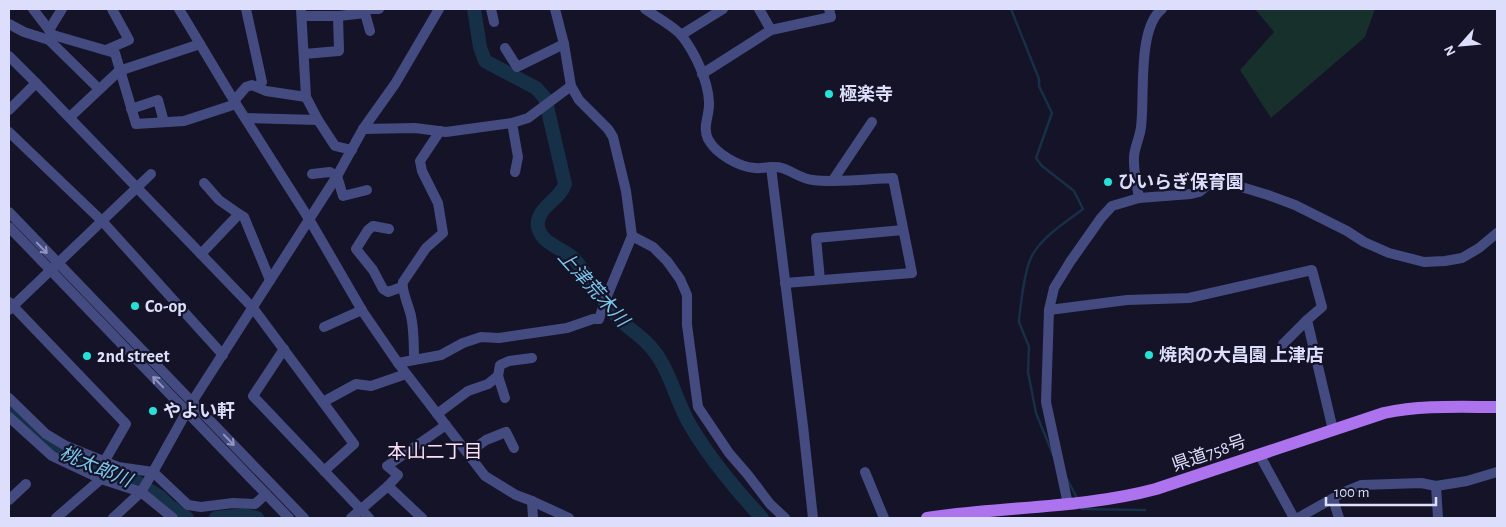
<svg xmlns="http://www.w3.org/2000/svg" width="1506" height="527" viewBox="0 0 1506 527" font-family="'Alegreya Sans','Noto Sans JP',sans-serif">
<style>
.green{fill:#17302b}
.lines{fill:none;stroke-linecap:round;stroke-linejoin:round}
.stream{stroke:#163048;stroke-width:2.5}
.river{stroke:#163048;stroke-width:14}
.minor{stroke:#444b80;stroke-width:10}
.major{stroke:#ad72ed;stroke-width:12}
.oneway{stroke:#9094be}
.poi-dot{fill:#21e3d9;stroke:#141327;stroke-width:2}
.labels{text-anchor:middle;stroke-width:4.5;stroke-linejoin:round;paint-order:stroke}
.poi-label{font-size:18px;font-weight:bold;fill:#dddefb;stroke:#141327;text-anchor:start}
.street-label{font-size:18px;fill:#dddefb;stroke:#141327}
.water-label{font-size:19px;font-style:italic;fill:#78c9ee;stroke:#141327}
.neighbourhood-label{font-size:19px;fill:#fbdff5;stroke:#141327}
</style>
<rect width="100%" height="100%" fill="#141327"/>
<polygon class="green" points="1255,9 1375,9 1365,37 1271,118 1240,70 1274,32"/>
<g class="lines">
<g class="stream">
<path d="M1011,9L1039,79V86L1052,113L1036,158L1042,166L1074,191L1083,209C1065,223 1039,238 1030,260C1023,278 1022,299 1019,318V322L1029,347L1028,372L1036,413L1053,455"/>
<polyline points="1067,479 1077,498"/>
<polyline points="1080,506 1082,509 1145,510"/>
</g>
<g class="river">
<path d="M474,9L480,47L485,61L536,88L545,98L565,184C560,200 535,208 538,227C541,243 561,248 572,257C579,263 584,273 590,281C598,293 607,303 615,314C624,326 636,332 646,342C670,365 674,398 690,425C710,459 736,490 762,518"/>
<polyline points="9,409 57,452 96,468 135,481 160,497 168,505 187,518"/>
<polyline points="216,518 244,515 257,518"/>
</g>
<g class="minor">
<polyline points="33,9 53,35 115,53 136,124 184,121 236,104"/>
<polyline points="179,9 236,104 309,219 363,312 398,363 485,476 516,495 532,501 569,518"/>
<polyline points="246,9 262,82 258,86"/>
<polyline points="301,9 306,97 318,120 335,146 352,150"/>
<polyline points="365,9 365,13 370,31"/>
<polyline points="368,9 379,9"/>
<polyline points="491,9 494,22"/>
<path d="M645,9C656,17 674,26 682,36C695,53 708,80 709,102C710,115 702,126 708,139C716,154 739,167 755,168C764,169 773,165 782,168C792,171 801,179 813,180C838,183 868,179 893,178L912,273L785,283"/>
<polyline points="759,9 771,30"/>
<polyline points="302,16 339,16 365,13"/>
<polyline points="9,24 24,32 49,40 99,89"/>
<polyline points="49,30 62,9"/>
<polyline points="681,35 723,9"/>
<polyline points="505,48 517,67 564,44"/>
<polyline points="106,50 129,40 112,9"/>
<polyline points="304,54 339,51 338,16"/>
<polyline points="9,56 36,83"/>
<polyline points="702,74 771,30 831,17 829,9"/>
<polyline points="234,101 246,87 252,85 266,91 306,97"/>
<polyline points="131,109 158,100 164,122"/>
<polyline points="9,110 36,83 253,308 354,444 324,471"/>
<polyline points="70,117 119,71 200,44"/>
<polyline points="245,118 318,120"/>
<polyline points="512,123 518,157 515,172"/>
<polyline points="363,129 415,128 446,132 512,123 528,118 571,86"/>
<polyline points="9,132 103,222 223,355"/>
<polyline points="771,167 803,426 813,518"/>
<polyline points="312,174 330,172 337,176 343,196 367,190"/>
<polyline points="833,180 872,122"/>
<polyline points="204,183 219,200 239,214"/>
<path d="M1139,198C1137,185 1133,170 1134,156C1135,146 1140,137 1141,127C1145,97 1137,28 1162,9"/>
<polyline points="9,212 304,518"/>
<polyline points="9,227 289,518"/>
<polyline points="389,229 373,226 368,230 356,249 373,270 383,289 388,292 402,287"/>
<polyline points="632,236 653,247 667,261 680,279 687,295 687,325 698,407 729,453 748,475 770,504 785,518"/>
<polyline points="201,254 239,214 244,217 270,280"/>
<polyline points="820,280 816,238 903,230"/>
<polyline points="9,302 126,424 104,462"/>
<polyline points="9,310 151,174"/>
<polyline points="1049,310 1127,300 1189,298 1312,270 1322,307 1307,320 1333,430"/>
<polyline points="324,327 362,310"/>
<polyline points="1283,344 1307,320"/>
<polyline points="284,349 253,396 369,518"/>
<path d="M414,360C414,345 414,330 411,316C409,306 401,290 403,282L426,248L443,233L438,203L422,171L420,161L440,131"/>
<polyline points="398,363 441,355 463,343 481,337 499,338 567,328 593,319 599,319 607,296 632,236 626,191 613,137 608,129 579,100 571,86 564,44 555,9"/>
<polyline points="498,376 500,365 509,361 532,358"/>
<polyline points="9,398 46,434 66,446 118,467 153,472 188,505 201,507 233,503 255,504 266,494"/>
<polyline points="323,402 356,384 371,386 406,374"/>
<polyline points="437,414 468,391 488,384 498,376 505,398"/>
<polyline points="9,417 52,456 101,479 141,492 153,472 192,402 337,176 363,129 395,84 439,9"/>
<polyline points="468,453 486,440 506,432 514,448"/>
<polyline points="1259,454 1294,518"/>
<polyline points="865,472 884,518"/>
<polyline points="388,486 422,518"/>
<polyline points="1436,486 1438,518"/>
<polyline points="1333,499 1339,518"/>
<polyline points="9,500 26,484"/>
<polyline points="532,501 533,518"/>
<polyline points="1068,504 1046,402 1049,310 1054,288 1070,262 1101,218 1112,206 1139,198 1191,194 1199,192 1215,179 1268,195 1295,205 1347,231 1364,242 1389,253 1424,262 1445,261 1462,258 1479,248 1497,233"/>
<polyline points="56,518 101,479"/>
<polyline points="113,518 141,492 173,518"/>
<polyline points="351,518 388,486 398,475 387,466 446,425"/>
<polyline points="1298,518 1344,492 1361,485 1421,483 1436,486 1467,481 1497,472"/>
</g>
<path class="major" d="M927,518C1004,506 1081,509 1156,489L1384,413C1422,405 1459,407 1497,407"/>
</g>
<defs><path id="oneway-shaft" d="M-6 0H5M1.5-3L5.5 0L1.5 3" fill="none" stroke-width="1.6" stroke-linecap="round" stroke-linejoin="round" transform="scale(1.25)"/></defs>
<g class="oneway">
<use href="#oneway-shaft" transform="translate(42 248) rotate(46)"/>
<use href="#oneway-shaft" transform="translate(158 382) rotate(-134)"/>
<use href="#oneway-shaft" transform="translate(229 440) rotate(46)"/>
</g>
<g class="poi-dot">
<circle cx="829" cy="94" r="5"/>
<circle cx="1108" cy="182" r="5"/>
<circle cx="135" cy="306" r="5"/>
<circle cx="1149" cy="355" r="5"/>
<circle cx="87" cy="356" r="5"/>
<circle cx="153" cy="411" r="5"/>
</g>
<g class="labels">
<g class="poi-label">
<text x="839" y="100">極楽寺</text>
<text x="1118" y="188">ひいらぎ保育園</text>
<text x="145" y="312">Co-op</text>
<text x="1159" y="361">焼肉の大昌園 上津店</text>
<text x="97" y="362">2nd street</text>
<text x="163" y="417">やよい軒</text>
</g>
<g class="street-label">
<text transform="translate(1209 453) rotate(-19)" y="6">県道758号</text>
</g>
<g class="water-label">
<text transform="translate(594 288) rotate(48)" y="7">上津荒木川</text>
<text transform="translate(96 466) rotate(23)" y="7">桃太郎川</text>
</g>
<g class="neighbourhood-label">
<text x="435" y="458">本山二丁目</text>
</g>
</g>
<rect width="1506" height="527" fill="none" stroke="#dddefb" stroke-width="20"/>
<g transform="translate(1461 45) rotate(243)" stroke="#141327" stroke-width="4" paint-order="stroke">
<path d="M0-4L9 19L0 12L-9 19Z" fill="#dddefb"/>
<text y="-8" font-size="14" font-weight="bold" text-anchor="middle" fill="#dddefb">N</text>
</g>
<path d="M1326 497v8h110v-8" fill="none" stroke="#dddefb" stroke-width="2.5"/>
<text x="1334" y="497" font-size="15" fill="#dddefb" stroke="#141327" stroke-width="4" paint-order="stroke">100 m</text>
</svg>
